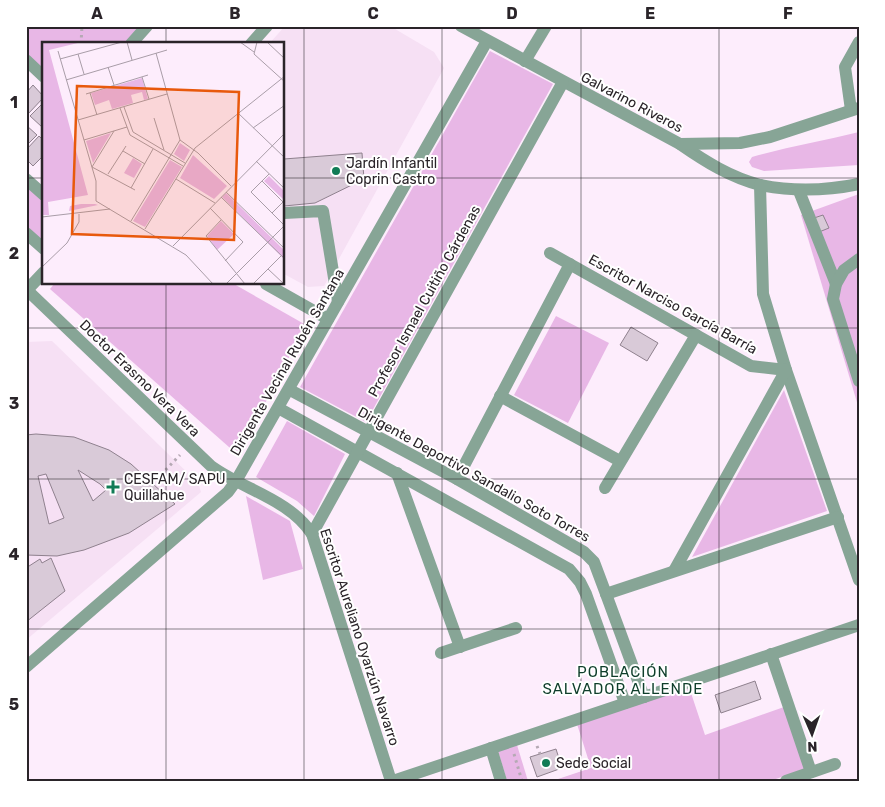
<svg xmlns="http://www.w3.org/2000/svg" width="885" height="807" viewBox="0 0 885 807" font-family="Rubik,sans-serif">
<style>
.built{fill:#f6e0f4}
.green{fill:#e8b7e6}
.building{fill:#d9cad8;stroke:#8f818e;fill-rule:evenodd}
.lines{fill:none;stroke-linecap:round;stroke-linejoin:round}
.path{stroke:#b5a9b4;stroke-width:3;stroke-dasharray:2.5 4;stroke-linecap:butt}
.minor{stroke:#87a596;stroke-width:12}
.grid{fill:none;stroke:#2a2429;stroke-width:1;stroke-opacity:0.55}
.poi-dot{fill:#117c56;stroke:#fff;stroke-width:2}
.labels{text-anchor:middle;stroke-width:4;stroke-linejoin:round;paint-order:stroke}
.street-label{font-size:14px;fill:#2a2429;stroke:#fff}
.poi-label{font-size:14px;fill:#2a2429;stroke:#fff;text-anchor:start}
.neighbourhood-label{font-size:15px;letter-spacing:1px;fill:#0f3e2b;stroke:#fff}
.inset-road{fill:none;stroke:#a99da8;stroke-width:1}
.view{fill:#e8590c;fill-opacity:0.15;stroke:#e8590c;stroke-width:2.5}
.inset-edge{fill:none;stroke:#2a2429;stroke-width:2.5}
.neatline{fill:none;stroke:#2a2429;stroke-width:2}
.grid-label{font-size:16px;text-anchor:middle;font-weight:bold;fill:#2a2429}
</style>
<rect width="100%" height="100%" fill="#fdedfc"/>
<g class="built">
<polygon points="285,26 390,26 434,52 444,68 324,286 308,287 284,274 284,44 269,44"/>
<polygon points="52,341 198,483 201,492 26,640 26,342"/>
</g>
<g class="green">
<polygon points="26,26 140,26 124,44 44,44 44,70 26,54"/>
<polygon points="490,51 553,84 366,422 300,387"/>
<path d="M859,132V165L764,171L752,167L749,162L752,157C787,147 823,141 859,132Z"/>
<polygon points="26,186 44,202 44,242 26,226"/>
<polygon points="859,194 859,409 801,215"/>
<polygon points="54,284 234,284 306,325 238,455 50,289"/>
<polygon points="556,316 609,343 568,423 514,395"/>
<polygon points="784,390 827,511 692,557"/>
<polygon points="287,421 345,454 314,516 297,501 256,477"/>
<polygon points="246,496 290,521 303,569 263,580"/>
<polygon points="689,687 705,735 784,707 805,769 770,781 552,781 591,768 577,724"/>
<polygon points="517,745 528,781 507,781 498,751"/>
</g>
<g class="building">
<polygon points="33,85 44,97 28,114 26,93"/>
<polygon points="44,102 44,125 42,127 30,116"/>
<polygon points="26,125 37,135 26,146"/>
<polygon points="39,136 44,141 44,155 33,166 26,159 26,150"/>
<polygon points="362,153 364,179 315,203 284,206 284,159"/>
<polygon points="823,215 829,228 819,232 814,218"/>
<polygon points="631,327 658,343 647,361 620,345"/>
<path d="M36,434L74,437L109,450L131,464L175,504L129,533L84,550L57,556L26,555V435ZM78,470L100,484L106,490L93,501ZM46,474L64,518L49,524L38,476Z"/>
<polygon points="51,558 65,591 26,622 26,568 40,559 42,563"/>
<polygon points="755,681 761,699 721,713 715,695"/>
<polygon points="556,749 562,768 537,777 530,757"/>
</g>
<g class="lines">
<g class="path">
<polyline points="81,44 82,26"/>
<polyline points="152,484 180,455"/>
<polyline points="537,746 540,754"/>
<polyline points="514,754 522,781"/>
</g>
<g class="minor">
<path d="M461,26L680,144C706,162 730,177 760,185L763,294L786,370L859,580"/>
<polyline points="131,44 147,26"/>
<polyline points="251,44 267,26"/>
<polyline points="26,60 44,77"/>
<polyline points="525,61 546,26"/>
<polyline points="851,110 845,67 859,42"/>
<polyline points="680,144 740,143 770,137 859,108"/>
<polyline points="26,179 44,195"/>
<path d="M760,185C794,192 825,191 859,184"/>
<polyline points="799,191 836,284"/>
<polyline points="284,213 323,211 338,302"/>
<polyline points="26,233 44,249"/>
<polyline points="550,253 751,366 786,370 674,571"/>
<polyline points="859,259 844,270 836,284 833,299 859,381"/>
<polyline points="266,284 328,319"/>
<path d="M27,290L211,466C244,490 289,499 312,534L391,781"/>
<polyline points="26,291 44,272"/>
<polyline points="290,390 457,479 584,552 594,562 606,594 644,697"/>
<polyline points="500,396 620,461"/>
<polyline points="280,409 569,569 580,582 586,594 625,703"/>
<polyline points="397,473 460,647"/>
<polyline points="457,479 570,264"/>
<polyline points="605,488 696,335"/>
<polyline points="312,534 563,82"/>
<polyline points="606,594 838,517"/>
<polyline points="441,653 516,628"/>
<polyline points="771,654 811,772"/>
<polyline points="26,667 228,492 236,481 487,41"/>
<polyline points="491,748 501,781"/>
<polyline points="393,781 859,625"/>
<polyline points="786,781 835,764"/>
</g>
</g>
<path class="grid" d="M166,26V44M304,26V781M442,26V781M581,26V781M719,26V781M26,178H44M284,178H859M166,284V781M26,328H859M26,479H859M26,629H859"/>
<g class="poi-dot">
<circle cx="336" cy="171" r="5"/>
<path d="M110.5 479.5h5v5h5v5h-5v5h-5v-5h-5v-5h5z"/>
<circle cx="546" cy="763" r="5"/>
</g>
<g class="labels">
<g class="street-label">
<text transform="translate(632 102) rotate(28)" y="5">Galvarino Riveros</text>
<text transform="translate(424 301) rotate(-61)" y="5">Profesor Ismael Cuitiño Cárdenas</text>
<text transform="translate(673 304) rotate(29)" y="5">Escritor Narciso García Barría</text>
<text transform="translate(287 362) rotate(-60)" y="5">Dirigente Vecinal Rubén Santana</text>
<text transform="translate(140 378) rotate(44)" y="5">Doctor Erasmo Vera Vera</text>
<text transform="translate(474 474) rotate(29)" y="5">Dirigente Deportivo Sandalio Soto Torres</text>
<text transform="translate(360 637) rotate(72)" y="5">Escritor Aureliano Oyarzún Navarro</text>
</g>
<g class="poi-label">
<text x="346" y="168">Jardín Infantil<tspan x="346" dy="16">Coprin Castro</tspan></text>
<text x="124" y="484">CESFAM/ SAPU<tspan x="124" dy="16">Quillahue</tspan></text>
<text x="556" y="768">Sede Social</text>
</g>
<g class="neighbourhood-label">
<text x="623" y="677">POBLACIÓN<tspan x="623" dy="17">SALVADOR ALLENDE</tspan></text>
</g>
</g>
<g transform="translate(42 42)">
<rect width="242" height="242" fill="#fdedfc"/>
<path d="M0,0H40L7,8L46,153L6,160L7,173H0ZM100,36L106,57L102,58L100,50L89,53L91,61L70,67L67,58L53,63L49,51ZM69,91L51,121L44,99ZM138,101L148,108L142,119L132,112ZM151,113L185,144L172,157L138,136ZM91,116L100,122L92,136L82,131ZM128,118L140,125L103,185L91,179ZM227,134L242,149L241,157L222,139ZM184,151L242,208V217L180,155ZM39,162H53L56,163L27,169L28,164ZM179,179L192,192L175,208L165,194Z" fill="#e8b7e6"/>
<path class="inset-road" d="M85,0L90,18M198,0L212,10M215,0L212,12L243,40M225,0L243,17M16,9L54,139V159L144,213L171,242M114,11L138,98L156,111L189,144M36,12L42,32M18,17L80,0M66,25L72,43M100,35L107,57M24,38L125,8M48,51L55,73M44,52L106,33M82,65L91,90L143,121M78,66L88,93L141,124M196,71L243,116M112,76L122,108M36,78L125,52M211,86L243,63M72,89L50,125L93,148M42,98L85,85M81,109L103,122M214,119L243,147M66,132L84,104M227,132L209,150L242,183M134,137L173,161M220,139L241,160M89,146L111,107M184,150L243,207M179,155L243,217M168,166L201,200L183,219M230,171L242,159M0,175L68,167M179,178L164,194L203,242M89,179L138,98M103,187L153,106L243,34M131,204L243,91M0,225L25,201L37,180V172M226,227L242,242M184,242L243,183M211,242L239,214"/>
<path class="view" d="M35,44L197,50L192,198L30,192Z"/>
<rect width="242" height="242" class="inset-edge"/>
</g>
<rect width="885" height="807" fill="none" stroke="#ffffff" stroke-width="55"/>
<g transform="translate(812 734) rotate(178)" stroke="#ffffff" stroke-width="4" paint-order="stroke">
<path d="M0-4L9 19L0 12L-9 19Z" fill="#2a2429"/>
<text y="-8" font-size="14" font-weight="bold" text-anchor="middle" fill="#2a2429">N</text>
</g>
<rect x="28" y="28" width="830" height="752" class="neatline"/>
<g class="grid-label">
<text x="97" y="19">A</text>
<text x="235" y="19">B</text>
<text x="373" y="19">C</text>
<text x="512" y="19">D</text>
<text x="650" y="19">E</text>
<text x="788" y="19">F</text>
<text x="14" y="108">1</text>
<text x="14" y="259">2</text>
<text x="14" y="409">3</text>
<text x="14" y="560">4</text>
<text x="14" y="710">5</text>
</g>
</svg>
